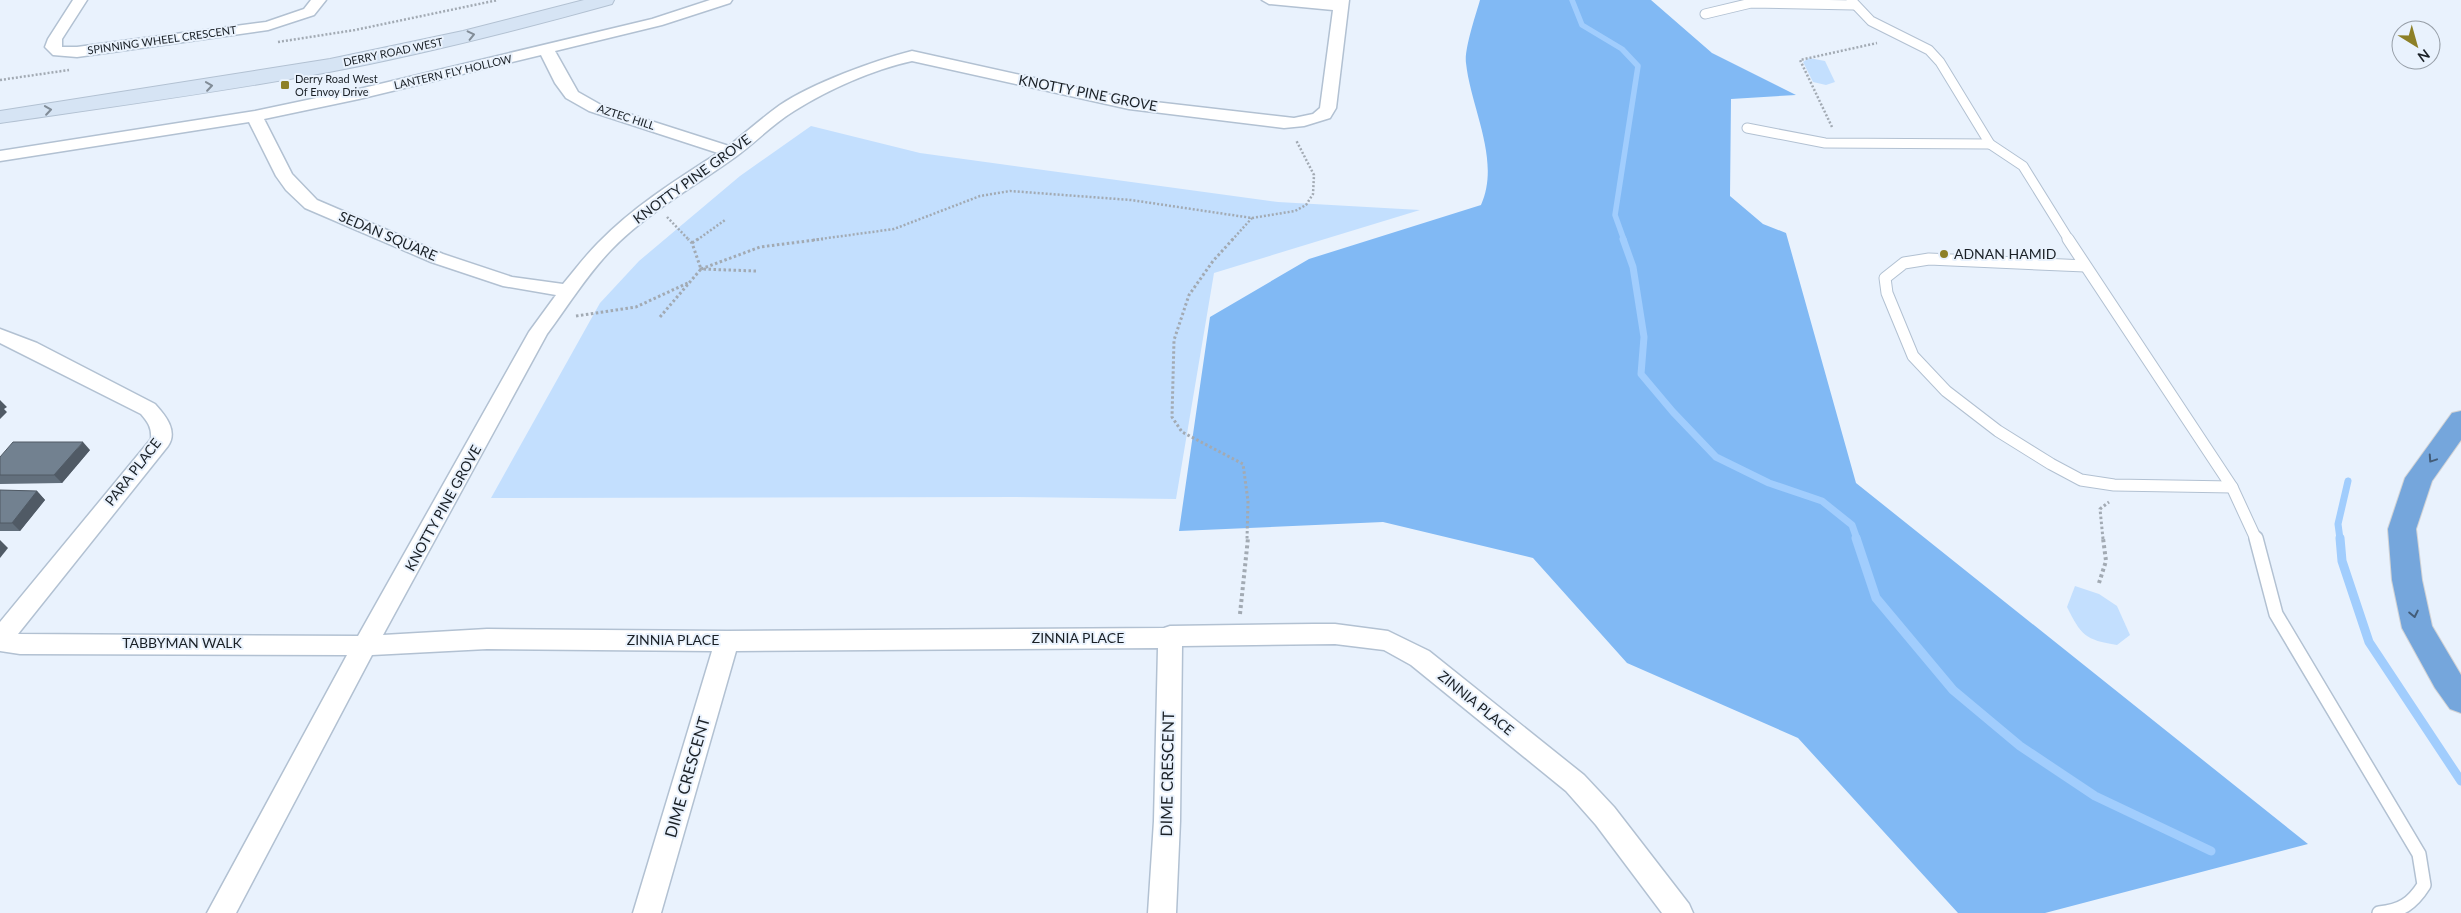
<svg xmlns="http://www.w3.org/2000/svg" width="2461" height="913" viewBox="0 0 2461 913" font-family="Lato,sans-serif">
<style>
.green{fill:#c3dffe}
.forest{fill:#81b9f4}
.lines{fill:none;stroke-linecap:round;stroke-linejoin:round}
.stream-far2{stroke:#a1cdfd;stroke-width:5.5}
.stream-far1{stroke:#a1cdfd;stroke-width:7}
.stream{stroke:#a1cdfd;stroke-width:9}
.lane-far2-casing{stroke:#b2c1d2;stroke-width:11}
.lane-far1-casing{stroke:#b2c1d2;stroke-width:13}
.lane-casing{stroke:#b2c1d2;stroke-width:16}
.street-casing{stroke:#b2c1d2;stroke-width:3}
.secondary-casing{stroke:#b2c1d2;stroke-width:2}
.highway-casing{stroke:#d1d2d4;stroke-width:2}
.path-far2{stroke:#a2aab3;stroke-width:2.5;stroke-dasharray:2 2;stroke-linecap:butt}
.path-far1{stroke:#a2aab3;stroke-width:3;stroke-dasharray:2.5 2.5;stroke-linecap:butt}
.path{stroke:#a2aab3;stroke-width:4;stroke-dasharray:3 3;stroke-linecap:butt}
.lane-far2{stroke:#fff;stroke-width:9}
.lane-far1{stroke:#fff;stroke-width:11}
.lane{stroke:#fff;stroke-width:13}
.street{fill:#fff;fill-rule:evenodd}
.secondary{fill:#d6e4f4;fill-rule:evenodd}
.highway{fill:#75a6dc;fill-rule:evenodd}
.wall{fill:#626f7c}
.shaded-wall{fill:#505a65}
.building{fill:#728190;stroke:#505a65}
.oneway{stroke:#818c97}
.oneway2{stroke:#435c78}
.poi-dot{fill:#8d8027;stroke:#e9f2fd;stroke-width:2}
.labels{text-anchor:middle;stroke-width:4;stroke-linejoin:round;paint-order:stroke}
.far-street-label{font-size:11px;fill:#1a2026;stroke:#e9f2fd}
.far-poi-label{font-size:11px;fill:#1a2026;stroke:#e9f2fd;text-anchor:start}
.street-label{font-size:14px;fill:#1a2026;stroke:#e9f2fd}
.poi-label{font-size:14px;fill:#1a2026;stroke:#e9f2fd;text-anchor:start}
.near-street-label{font-size:16px;fill:#1a2026;stroke:#e9f2fd}
</style>
<rect width="100%" height="100%" fill="#e9f2fd"/>
<g class="green">
<polygon points="1809,58 1825,61 1835,82 1826,85 1813,82 1803,62"/>
<polygon points="811,126 920,153 1278,202 1420,210 1214,273 1176,499 1015,497 491,498 600,303 639,261 740,176"/>
<path d="M2075,586L2099,594L2117,606L2130,635L2117,645C2085,640 2081,635 2067,607Z"/>
</g>
<path class="forest" d="M1480,0H1651L1712,53L1796,95L1731,99L1730,196L1763,224L1786,233L1856,483L2308,844L2045,913H1958L1798,738L1627,663L1533,558L1383,522L1179,531L1210,317L1309,259L1481,205C1501,160 1471,109 1466,63C1464,50 1476,14 1480,0Z"/>
<g class="lines">
<polyline class="stream-far2" points="1572,0 1582,25 1622,49 1638,66 1615,215 1624,240"/>
<g class="stream-far1">
<polyline points="1623,239 1633,267 1644,337 1641,374 1673,412 1716,457 1769,483 1822,501 1852,525 1857,539"/>
<polyline points="2340,539 2338,524 2348,481"/>
</g>
<g class="stream">
<polyline points="1856,538 1876,598 1953,690 2020,746 2095,796 2211,851"/>
<polyline points="2340,538 2342,561 2369,642 2461,781"/>
</g>
<defs>
<g id="lane-far2">
<polyline points="1851,0 1871,21 1929,50 1940,62 1990,144 2023,166 2069,240"/>
<polyline points="1705,14 1751,3 1854,5"/>
<polyline points="1747,128 1825,143 1990,144"/>
</g>
<g id="lane-far1">
<polyline points="2068,239 2232,487 2256,539"/>
<polyline points="2085,266 1929,259 1904,263 1885,278 1887,293 1913,356 1946,391 1998,431 2051,464 2081,480 2114,485 2232,487"/>
</g>
<path id="lane" d="M2256,538L2276,614L2419,854L2424,885C2412,904 2401,911 2379,913"/>
<g id="street">
<polygon points="73,0 87,0 62,39 62,47 77,47 266,22 304,9 311,0 326,0 314,15 268,30 77,57 53,55 45,47 48,39"/>
<path d="M710,0H732L730,3L662,25L555,51L578,92L601,105L729,146C746,132 762,118 780,105C813,83 873,61 912,51L1129,99L1294,118L1313,114L1320,108L1333,10L1269,4L1262,0H1349L1336,108L1330,118L1304,126L1284,128L1129,109L912,61C872,70 829,89 794,111C774,123 757,141 738,155C694,187 649,211 611,250C586,276 568,306 547,334L383,635L487,629L727,631L1164,628L1170,626L1314,624H1335L1388,631L1429,651L1584,775L1614,807L1689,904L1693,913H1662L1596,825L1566,791L1411,665L1384,650L1335,644L1182,646L1180,821L1176,913H1148L1154,821L1158,648L736,651L661,913H633L712,651L487,649L372,655L236,913H207L347,655L20,654L0,651V622L151,439C152,428 148,422 141,414L0,343V329L37,343L155,404C166,416 178,431 168,446L18,634L358,636L529,332L556,295L503,286L431,262L305,208L286,190L276,176L249,122L0,161V151L255,111L359,89L652,19ZM541,55L555,83L566,98L589,111L718,153C676,180 633,207 598,243C585,256 574,271 563,284L512,277L443,254L317,200L292,174L264,119L359,99Z"/>
</g>
<path id="secondary" d="M584,0H614L612,4C518,30 424,54 329,72C220,92 110,107 0,123V111L330,59L463,31Z"/>
<polygon id="highway" points="2461,411 2461,440 2432,481 2416,529 2422,580 2432,626 2461,675 2461,713 2450,709 2435,688 2402,628 2392,580 2388,529 2405,478 2452,413"/>
</defs>
<use href="#lane-far2" class="lane-far2-casing"/>
<use href="#lane-far1" class="lane-far1-casing"/>
<use href="#lane" class="lane-casing"/>
<use href="#street" class="street-casing"/>
<use href="#secondary" class="secondary-casing"/>
<use href="#highway" class="highway-casing"/>
<g class="path-far2">
<polyline points="278,42 355,30 498,0"/>
<polyline points="0,80 69,70"/>
<polyline points="1832,127 1800,60 1877,43"/>
<polyline points="667,217 689,240"/>
<polyline points="697,240 725,220"/>
<polyline points="813,240 894,229 980,196 1010,191 1131,200 1252,218 1295,211 1306,205 1313,194 1314,175 1296,140"/>
<polyline points="1232,240 1252,218"/>
</g>
<g class="path-far1">
<polyline points="1233,239 1213,261 1189,295 1174,340 1172,417 1182,432 1243,464 1248,501 1247,539"/>
<polyline points="692,243 698,239"/>
<polyline points="756,271 701,269 760,247 823,239"/>
<polyline points="576,316 636,307 690,282"/>
<polyline points="660,317 701,269 692,243 688,239"/>
<polyline points="2103,539 2100,509 2109,502"/>
</g>
<g class="path">
<polyline points="2099,583 2106,561 2103,538"/>
<polyline points="1240,614 1248,538"/>
</g>
<use href="#lane-far2" class="lane-far2"/>
<use href="#lane-far1" class="lane-far1"/>
<use href="#lane" class="lane"/>
<use href="#street" class="street"/>
<use href="#secondary" class="secondary"/>
<use href="#highway" class="highway"/>
</g>
<g class="wall">
<polygon points="90,450 62,483 0,484 0,457"/>
<polygon points="0,490 37,491 45,500 20,531 0,531"/>
</g>
<g class="shaded-wall">
<polygon points="0,400 7,407 4,409 7,412 0,419"/>
<polygon points="83,442 90,450 62,483 54,475"/>
<polygon points="37,491 45,500 20,531 12,523"/>
<polygon points="0,540 8,548 0,558"/>
</g>
<g class="building">
<polygon points="13,442 83,442 54,475 0,475 0,457"/>
<polygon points="0,490 37,491 12,523 0,523"/>
</g>
<defs><path id="oneway-chevron" d="M-2-3.5L2.5 0L-2 3.5" fill="none" stroke-width="1.6" stroke-linecap="round" stroke-linejoin="round" transform="scale(1.25)"/></defs>
<g class="oneway">
<use href="#oneway-chevron" transform="translate(471 35) rotate(-13)"/>
<use href="#oneway-chevron" transform="translate(209 86) rotate(-8)"/>
<use href="#oneway-chevron" transform="translate(48 110) rotate(-8)"/>
</g>
<g class="oneway2">
<use href="#oneway-chevron" transform="translate(2432 459) rotate(124)"/>
<use href="#oneway-chevron" transform="translate(2414 614) rotate(78)"/>
</g>
<g class="poi-dot">
<rect x="280" y="80" width="10" height="10" rx="2.5"/>
<circle cx="1944" cy="254" r="5"/>
</g>
<g class="labels">
<g class="far-street-label">
<text transform="translate(162 40) rotate(-8)" y="4">SPINNING WHEEL CRESCENT</text>
<text transform="translate(393 52) rotate(-12)" y="4">DERRY ROAD WEST</text>
<text transform="translate(453 72) rotate(-13)" y="4">LANTERN FLY HOLLOW</text>
<text transform="translate(626 117) rotate(18)" y="4">AZTEC HILL</text>
</g>
<g class="far-poi-label">
<text x="295" y="83">Derry Road West<tspan x="295" dy="13">Of Envoy Drive</tspan></text>
</g>
<g class="street-label">
<text transform="translate(1088 93) rotate(11)" y="5">KNOTTY PINE GROVE</text>
<text transform="translate(692 179) rotate(-36)" y="5">KNOTTY PINE GROVE</text>
<text transform="translate(388 236) rotate(23)" y="5">SEDAN SQUARE</text>
<text transform="translate(133 472) rotate(-52)" y="5">PARA PLACE</text>
<text transform="translate(443 508) rotate(-61)" y="5">KNOTTY PINE GROVE</text>
<text x="1078" y="643">ZINNIA PLACE</text>
<text x="673" y="645">ZINNIA PLACE</text>
<text x="182" y="648">TABBYMAN WALK</text>
<text transform="translate(1476 703) rotate(39)" y="5">ZINNIA PLACE</text>
</g>
<g class="poi-label">
<text x="1954" y="259">ADNAN HAMID</text>
</g>
<g class="near-street-label">
<text transform="translate(1167 774) rotate(-89)" y="6">DIME CRESCENT</text>
<text transform="translate(687 777) rotate(-74)" y="6">DIME CRESCENT</text>
</g>
</g>
<g transform="translate(2416 45) rotate(143)"><circle r="24" fill="#e9f2fd" stroke="#969ea7"/>
<path d="M0-4L9 19L0 12L-9 19Z" fill="#8d8027"/>
<text y="-8" font-size="14" font-weight="bold" text-anchor="middle" fill="#1a2026">N</text>
</g>
</svg>
